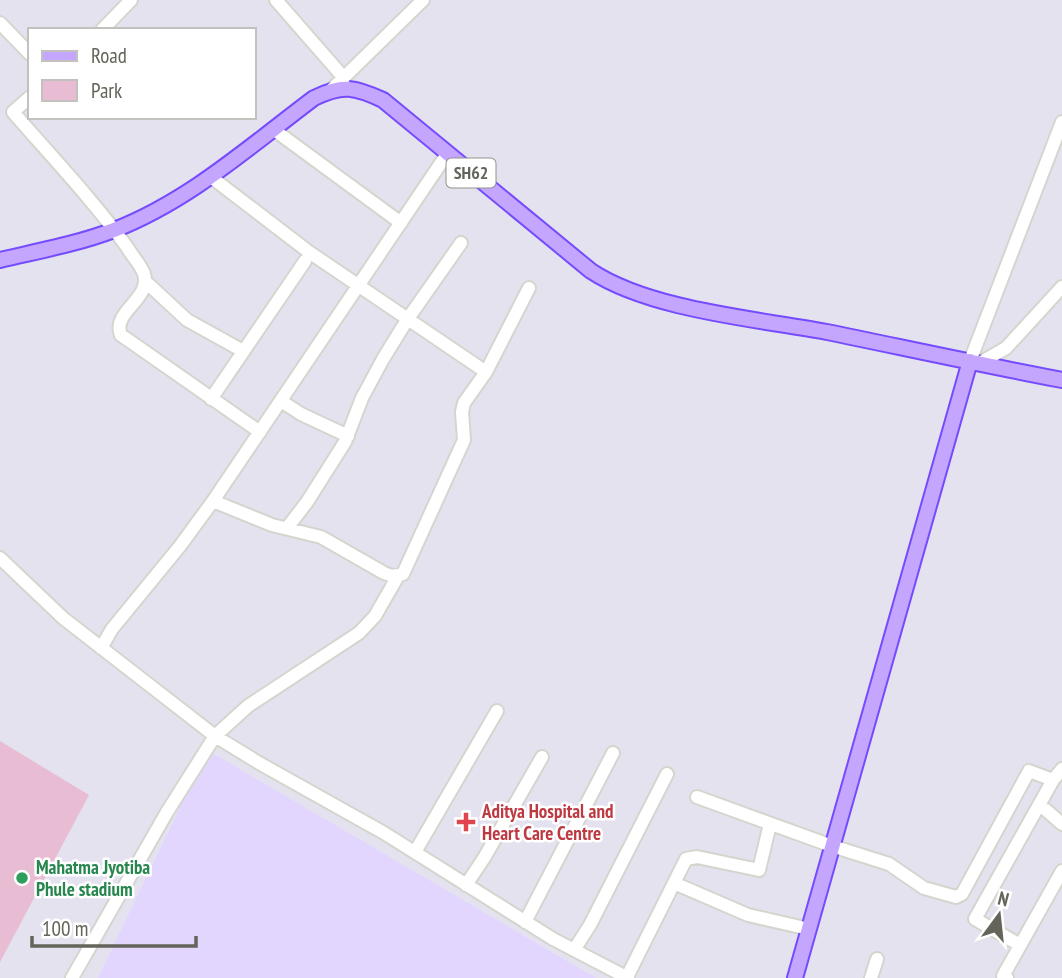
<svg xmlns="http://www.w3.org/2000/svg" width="1062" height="978" font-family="'PT Sans Narrow',sans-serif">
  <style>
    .commercial { fill: #e2d6ff }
    .green { fill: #e8bcd2 }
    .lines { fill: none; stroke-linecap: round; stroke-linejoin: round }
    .minor-casing { stroke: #d4d6ce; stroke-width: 16 }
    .major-casing { stroke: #744cfd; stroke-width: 18 }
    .minor { stroke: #fff; stroke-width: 12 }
    .major { stroke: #c5a6ff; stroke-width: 14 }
    .health-dot { fill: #e0444e; stroke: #fff; stroke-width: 2.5 }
    .leisure-dot { fill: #2e9e5b; stroke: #fff; stroke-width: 2.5 }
    .labels { text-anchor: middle; stroke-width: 5; stroke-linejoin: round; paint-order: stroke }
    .shield { fill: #fff; stroke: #92928c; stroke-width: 2 }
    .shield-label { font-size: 18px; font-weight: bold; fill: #64645a }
    .health-label { font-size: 19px; font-weight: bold; fill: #be3a42; stroke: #fff; text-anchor: start }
    .leisure-label { font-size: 19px; font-weight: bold; fill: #27864d; stroke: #fff; text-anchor: start }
  </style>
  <rect width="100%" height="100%" fill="#e5e2ef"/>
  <!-- commercial -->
  <path class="commercial" d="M209,747L214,754L596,978H98Z"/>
  <!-- green -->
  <path class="green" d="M0,741L89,795L0,962Z"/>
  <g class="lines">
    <!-- minor casing -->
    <g class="minor-casing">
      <path id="minor" d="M276,0L344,78
        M0,23L30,54
        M102,30L131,0
        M331,90L423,0
        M30,97L13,112C51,156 93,200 127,247C132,256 141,265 144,274C152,299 111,312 121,335L260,432
        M273,129L401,223
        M211,177L309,252L486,372
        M145,281L187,320L243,351
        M970,361L1062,122
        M980,363L1006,348L1062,287
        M211,399L305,261
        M281,401L301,414L348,436
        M213,501L272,525L321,537L384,573L392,576L403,574L464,440L462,412L464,403L486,372L529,288
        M287,528L307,502L345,442L362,398L383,359L407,320L461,243
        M0,558L63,618L215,736L259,763L384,833L553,939L628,978
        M101,648L112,629L180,546L213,501L447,154
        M697,797L832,846L889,864L924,888L956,897L962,894L1029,771L1053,780L1062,769
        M1046,810L1062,824
        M415,852L497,711
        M674,883L748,915L809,929
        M466,885L484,858L542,757
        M525,922L613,753
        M1020,945L975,919L1053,780
        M574,950L590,925L667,774
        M627,977L686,859L697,857L759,870L770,824
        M72,978L167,812L215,736L248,706L359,633L375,616L398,576
        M871,978L877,959
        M1007,978L1003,976L1062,871"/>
    </g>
    <!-- major casing -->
    <g class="major-casing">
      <path id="major" d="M0,260C38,251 77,244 114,230C189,201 250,146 314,98C343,84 355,87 383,100L591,271C650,310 757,319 827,332C905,348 983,365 1062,380
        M795,978L970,361"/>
    </g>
    <!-- minor -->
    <use href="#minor" class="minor"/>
    <!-- major -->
    <use href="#major" class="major"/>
  </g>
  <!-- markers -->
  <path class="health-dot" d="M462.5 811.5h7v7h7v7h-7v7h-7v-7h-7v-7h7z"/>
  <circle class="leisure-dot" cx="22" cy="878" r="7"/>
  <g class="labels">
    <!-- shield labels -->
    <rect class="shield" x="446.5" y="158.5" width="49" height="29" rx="5"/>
    <g class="shield-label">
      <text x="471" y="179">SH62</text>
    </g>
    <!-- health labels -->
    <g class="health-label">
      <text x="482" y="818">Aditya Hospital and<tspan x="482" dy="22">Heart Care Centre</tspan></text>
    </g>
    <!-- leisure labels -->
    <g class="leisure-label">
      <text x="36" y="874">Mahatma Jyotiba<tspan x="36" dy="22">Phule stadium</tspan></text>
    </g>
  </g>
  <!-- legend -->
  <rect x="28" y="28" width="228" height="91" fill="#ffffff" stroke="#c1c1bd" stroke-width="2"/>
  <rect x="42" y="51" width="35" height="10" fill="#c5a6ff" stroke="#c1c1bd" stroke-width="2"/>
  <text x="91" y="63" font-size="21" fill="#64645a">Road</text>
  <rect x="42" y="80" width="35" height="21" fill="#e8bcd2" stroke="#c1c1bd" stroke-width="2"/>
  <text x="91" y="98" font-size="21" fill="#64645a">Park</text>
  <!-- north arrow -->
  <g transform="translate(999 915) rotate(15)" stroke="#ffffff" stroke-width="5" paint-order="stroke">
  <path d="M0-5L12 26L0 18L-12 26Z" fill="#64645a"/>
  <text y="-10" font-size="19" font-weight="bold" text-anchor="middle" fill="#64645a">N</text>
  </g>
  <!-- scale -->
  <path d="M32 936v10h164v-10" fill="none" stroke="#64645a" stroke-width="3.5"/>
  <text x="42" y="936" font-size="21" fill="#64645a" stroke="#ffffff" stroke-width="5" paint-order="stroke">100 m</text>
</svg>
